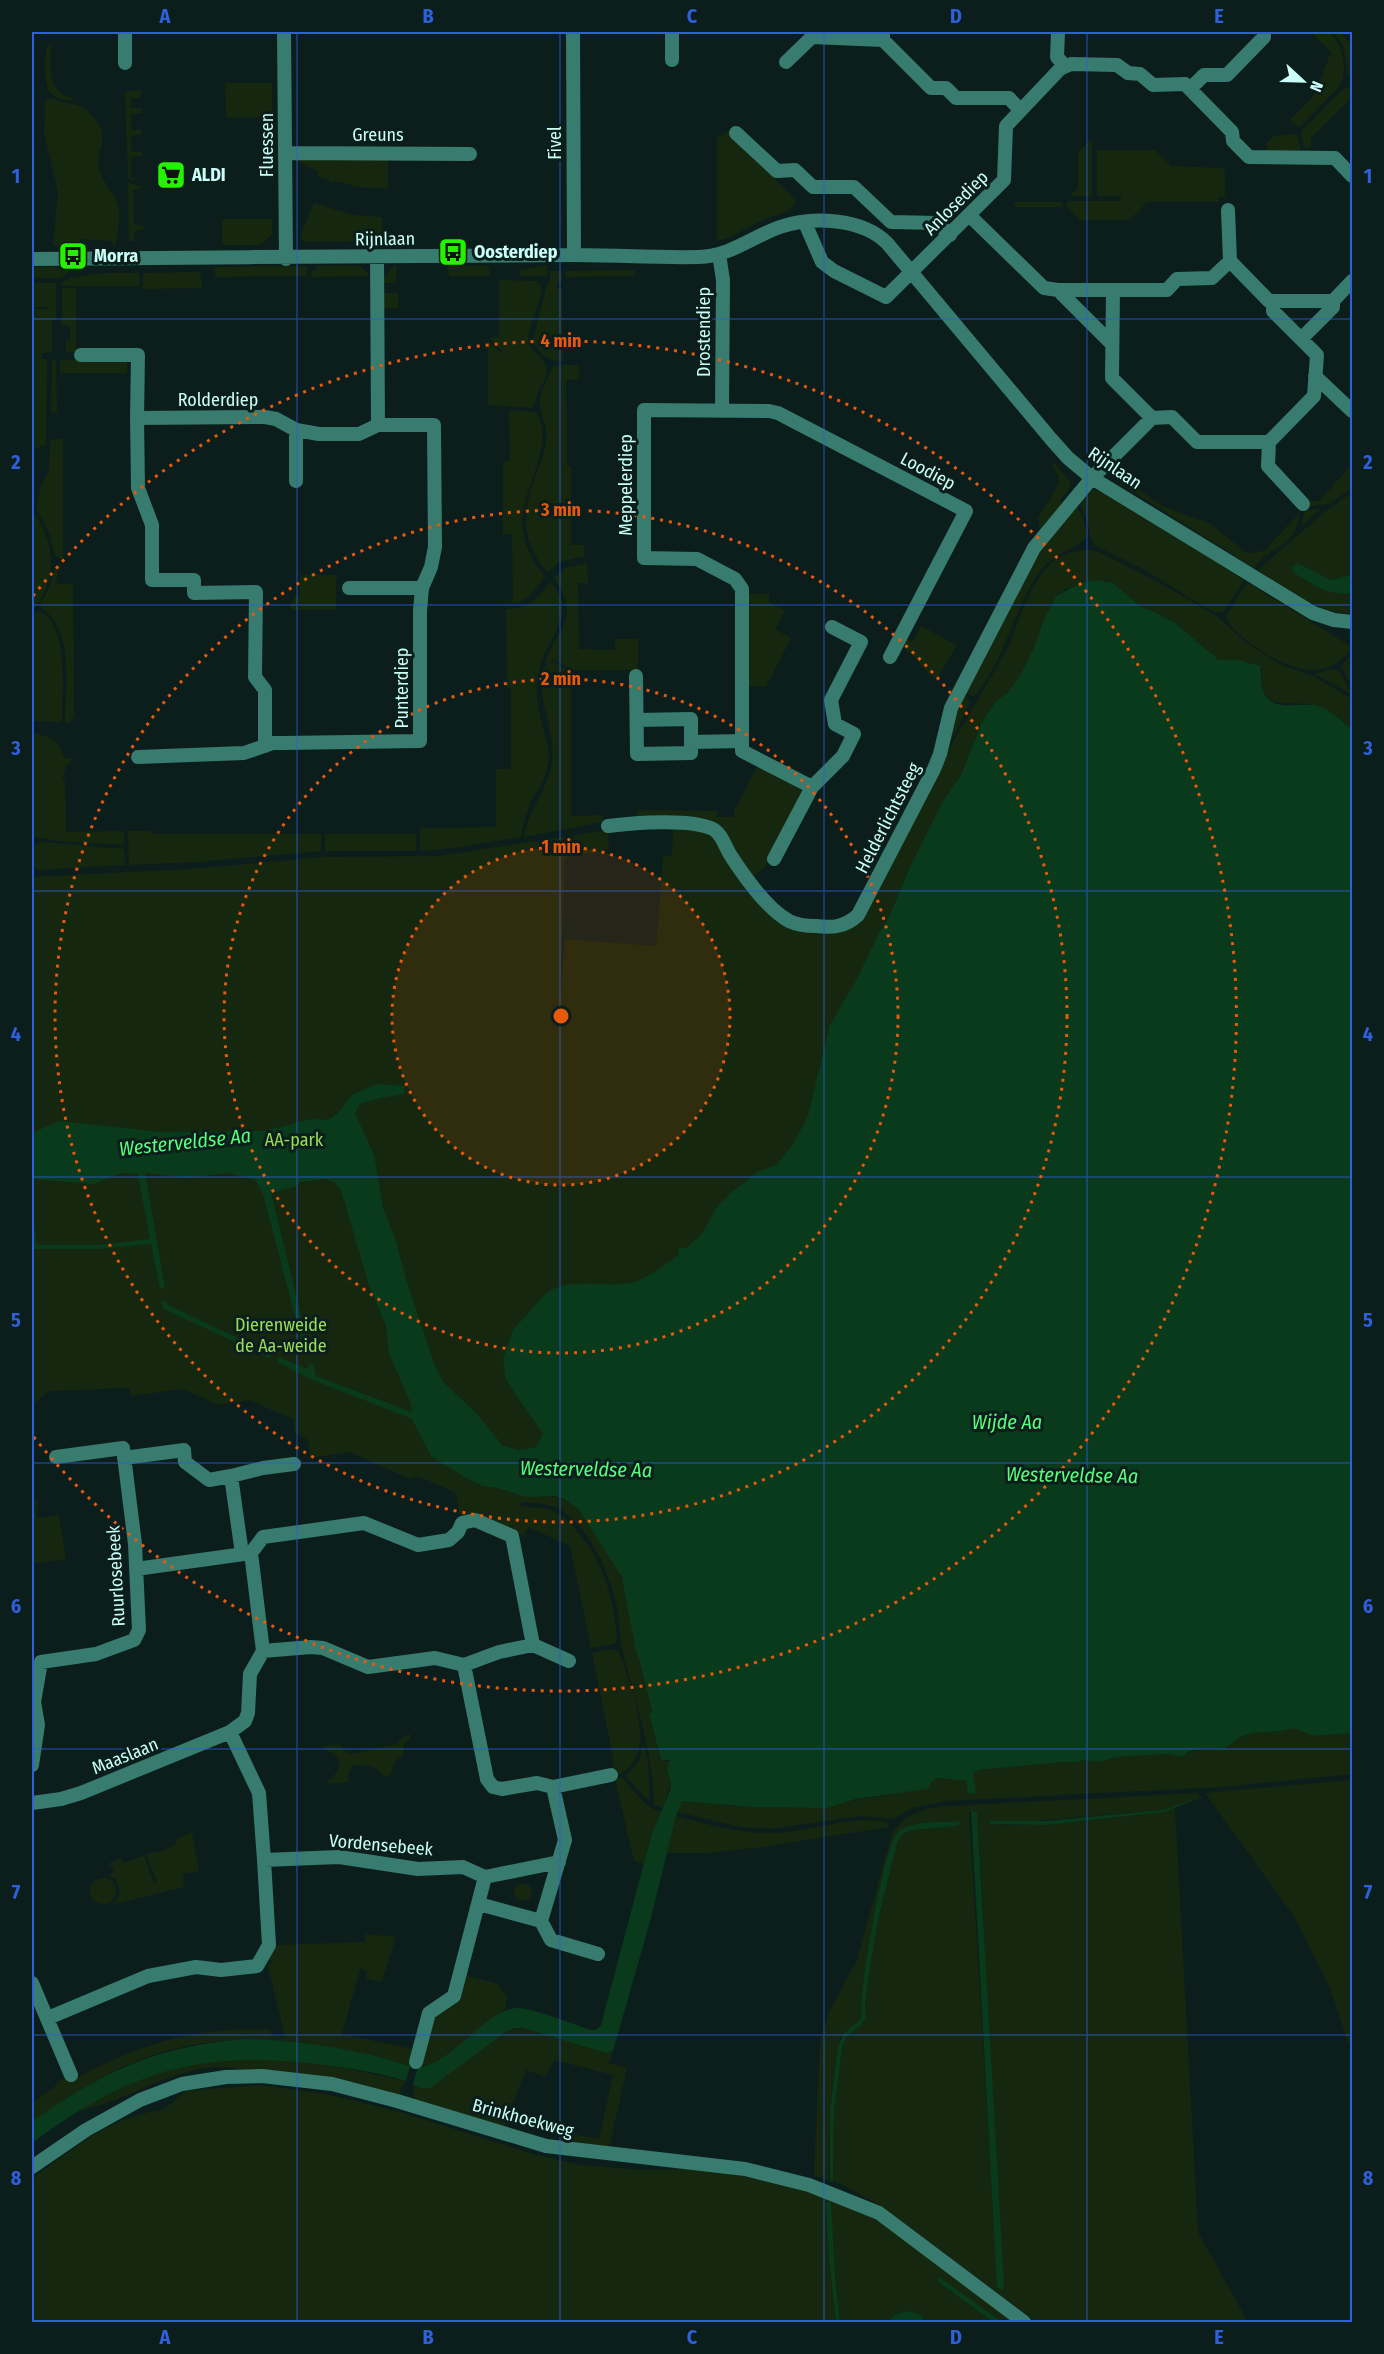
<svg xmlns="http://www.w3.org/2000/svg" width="1384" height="2354" font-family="'Fira Sans Condensed',sans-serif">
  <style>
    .green { fill: #16270f; fill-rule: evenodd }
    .water { fill: #093a1c }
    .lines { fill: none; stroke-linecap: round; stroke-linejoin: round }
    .minor { stroke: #377c6e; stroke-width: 14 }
    .grid { fill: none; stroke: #2e60db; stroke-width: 1.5; stroke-opacity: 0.55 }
    .ring { fill: none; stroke: #e8590c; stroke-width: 3; stroke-dasharray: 3 6 }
    .labels { text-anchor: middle; stroke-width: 6; stroke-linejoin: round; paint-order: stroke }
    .street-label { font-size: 18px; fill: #c9fff8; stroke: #0c1e1c }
    .poi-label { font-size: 18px; font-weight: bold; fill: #c9fff8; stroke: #0c1e1c; text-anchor: start }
    .park-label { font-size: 18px; fill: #99dd56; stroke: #0c1e1c }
    .water-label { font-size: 20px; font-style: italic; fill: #57fe7b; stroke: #0c1e1c }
    .centre { fill: #e8590c; stroke: #0c1e1c; stroke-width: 3 }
    .ring-label { font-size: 18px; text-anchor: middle; font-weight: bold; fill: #e8590c; stroke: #0c1e1c; stroke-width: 6; stroke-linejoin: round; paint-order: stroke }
    .neatline { fill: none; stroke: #2e60db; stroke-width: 2 }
    .grid-label { font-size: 20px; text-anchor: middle; font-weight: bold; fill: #2e60db }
  </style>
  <rect width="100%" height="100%" fill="#0c1e1c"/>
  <!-- green -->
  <path class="green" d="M1311,32H1329C1343,46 1348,66 1340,86L1299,128L1290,120L1314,96L1331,52Z
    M1333,32H1339L1352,45V80C1341,67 1352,51 1333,32Z
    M51,42C51,64 45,92 73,98L72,101C65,101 55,98 50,92C43,84 43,48 51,42Z
    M225,83H272V117L226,118Z
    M1352,85V101L1349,100L1311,138V148H1304L1301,134L1303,129L1342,90Z
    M141,90V98H131V108H141V113L131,114V130H141L142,134L131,136V151L142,152V156L131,157V178L142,180L132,181L128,178L125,92Z
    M51,98C62,104 75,103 82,107C85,108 93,116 95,119C112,139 95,148 99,168C101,179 109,187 114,196C124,213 118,229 115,246H113V241L80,239L79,243L53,246L58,192L44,133L45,101Z
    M729,130L775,176L774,178L797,202L787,212L767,218L730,237L717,241V138Z
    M1297,134L1301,150H1267L1266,144L1274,136Z
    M1089,141H1092V196H1070L1078,188V153Z
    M1097,150H1155L1171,166L1222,168L1225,171V197H1219V202H1147L1130,220H1080L1067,207V201H1121V196H1097Z
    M388,158V189L358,187L335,181L334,183L317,176L318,172L297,160Z
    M128,182L144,188L133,190L134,224L144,226L143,230L134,231V241H129Z
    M1015,202H1062V207H1013Z
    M314,203L353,215L382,217V241L305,242L300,237Z
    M222,219H272V234L261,245H222Z
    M547,265V276H520V270Z
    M308,266L307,276L215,277V267Z
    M316,266H360L370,276L312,277L311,271H316Z
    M394,266H397L395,283H384V277Z
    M448,266H488L491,276H449Z
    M32,267H54L70,271L61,278H32Z
    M635,270V276L565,277L566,271Z
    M550,271H562V282L557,283V288H562L563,361C549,362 539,354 533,341L547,285L550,280Z
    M200,272L202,288L143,289V273Z
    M105,273H139V286H62V283C73,275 91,275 105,273Z
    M499,280L537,281L542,288C541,304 526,328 529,343C532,354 546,357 547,370C548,381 536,389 535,404L532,408L488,405V341L501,353L503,352L490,338L499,337Z
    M32,283H56V320L52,321V349L50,352L41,354L42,359H47L46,446H40V448H32V309H49L48,307H32Z
    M62,288H76V352H66V341H70V326H62Z
    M384,293H398V308H384Z
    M127,359V373H60V360Z
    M52,360H56L57,412L51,413Z
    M579,365V379L566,380L567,466H571V545H584V556L559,562L548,573C521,542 522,515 535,477C539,466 545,454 546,442C548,428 542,418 540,405C538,397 549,375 553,367L557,365Z
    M517,410L537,413C556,445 520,491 522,526C524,547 533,561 545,577C535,589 525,607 507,602L513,601L512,535L503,534V462L510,461L509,411Z
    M53,439H63V561L55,555L49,533L36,508L41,486L49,471L50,442Z
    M1053,461L1071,483L1069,489L1060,501L1063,504L1040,532L1038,517C1043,510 1061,485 1059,476C1059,476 1053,469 1053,468Z
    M1352,464V488L1329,504L1308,506V501H1319Z
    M1121,475L1160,505L1211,524L1245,552L1252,553L1267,550L1269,545L1300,513C1293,552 1272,543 1254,568L1119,483Z
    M1092,490L1102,491L1244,580L1224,612L1216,613L1204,607L1147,571L1094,545L1090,536L1088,523L1079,501Z
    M1352,493V575L1331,580L1308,569L1335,593H1352V613C1316,614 1287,589 1258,570L1327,510Z
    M1075,505C1081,513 1089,528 1085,539C1084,543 1053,556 1044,566C1013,605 1007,659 974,696L964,694L1043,543Z
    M1321,509L1302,526L1301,525L1305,510Z
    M33,512C57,545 57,580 32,612Z
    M1084,550L1097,551L1160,583L1218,617L1244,641L1279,664L1315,677L1352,699V730C1342,721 1331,710 1317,706C1290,698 1256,716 1262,669L1251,662L1219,660L1175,623L1155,612L1141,607L1107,580L1066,589L1056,596L1050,606L1035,645L1023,670L1010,690L995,702L981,724L961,775L943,801L911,865L887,921L880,931L813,1142L544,1431L543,1496L563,1498L579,1510L619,1570L625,1589L636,1652L639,1658L652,1712L649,1716L660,1758L662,1761H670L671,1782L663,1808L654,1805C653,1750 636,1704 623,1653C619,1638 620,1622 617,1607C611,1575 588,1523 557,1508C546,1503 533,1503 521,1502L519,1506C531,1508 544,1506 555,1512C566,1517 574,1528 582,1537C606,1569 614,1601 617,1640L614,1644L591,1648L570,1546L528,1527L524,1536L475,1514L459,1519L460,1516L456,1493L418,1476L410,1479L350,1452L315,1457L310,1455L308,1440L295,1433L293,1419L249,1400L219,1405L182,1389L131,1396L130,1388L49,1391L32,1405V877L190,869L326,857L438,856L608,830L609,849L565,858L560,1000L565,939L656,946L663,856H672L673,827L709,832L777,918L843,929L1007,650C1023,613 1035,553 1084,550Z
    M587,563L588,583H578L579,649L615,650V639H638V670H571L553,659L548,664L545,663C556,628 584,618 553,578L566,568Z
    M60,565L56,584H73L74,718H71V722H65C65,685 76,629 39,606L49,588L55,568Z
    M300,575H336V610H291L290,606L296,595H300Z
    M550,582C581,614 545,639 539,670C535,688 537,707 542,725C546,738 551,750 548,765C546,780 536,792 529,806C525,816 523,827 521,837L455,848L420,851V828L496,827V769H511V689L507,688L506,609C529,609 537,599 550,582Z
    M1247,582L1350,646V651C1340,661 1328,670 1313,670C1288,671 1236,640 1226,617Z
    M748,594H769V602L785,611L775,629L791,638L766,687L748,686Z
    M37,611C70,620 62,695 62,722L32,721V616Z
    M921,626L957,645L937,679C922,671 916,654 900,645L904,638L912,642Z
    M1352,655V660L1349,663L1352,669V687L1342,667L1345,661Z
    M553,661L571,672V816L603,815V822L524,837C529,808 550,787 552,759C555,727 536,701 543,668Z
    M1331,669L1339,671L1352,695L1315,674Z
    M963,696L970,699V703L954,736L948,743V730Z
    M32,725L33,733C50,736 60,741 64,758H71V764H67L62,779L65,778L66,832L124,831V845L58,841L32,836Z
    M758,765L800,788L802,793L765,867L754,876H751L722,830L637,817L639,805V810L718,811L717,817H734V811Z
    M128,831H151L152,834H321V851L197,862L129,865Z
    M325,834H416V851H325Z
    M41,842L124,849L125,865L38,870L32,864V847Z
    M32,1468L34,1498H36L38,1510L36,1511L37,1518L59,1515L66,1559L32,1564Z
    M612,1649L618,1651C631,1683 662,1760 615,1776L612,1763L614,1762L592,1653Z
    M1294,1727L1313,1736L1352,1733V1774L1221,1787L947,1801L912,1808L893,1819L860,1816L771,1829L740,1827L677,1812L681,1802L684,1801L733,1806L807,1808L925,1789L934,1779L938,1778L967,1781L975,1793L973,1774L979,1770L1065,1762H1077L1085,1760L1100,1762L1116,1757L1169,1754L1176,1755L1204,1749L1221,1750L1240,1737L1254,1733L1281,1731Z
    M410,1734V1739L404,1744L403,1755L396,1760L390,1776L385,1777L372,1766L353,1765L348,1774L349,1782L325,1784C332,1778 346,1767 335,1755C331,1751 326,1750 322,1746L340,1745L346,1752L353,1754L397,1744L404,1736Z
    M644,1744L648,1763L650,1802L625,1776L638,1763Z
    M622,1777C633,1790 644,1807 661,1812L652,1833L644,1864L634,1861L615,1779Z
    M1352,1780V2054L1331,1991L1295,1918L1205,1793Z
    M1198,1793L1202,1798L1162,1810L991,1825H1048L1164,1812L1175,1808L1198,2232L1248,2322H1037L881,2206L841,2184L833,2182L834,2111L842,2048L846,2037L862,2024L866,2017L865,2003L871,1961L879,1916L898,1840L901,1835L913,1830L958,1826V1821L912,1826L896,1834L875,1916L864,1981L861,2019L841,2036L838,2047L830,2111L829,2181L815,2176L814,2173L820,2041L828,2014L857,1960L892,1834C905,1813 923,1809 946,1806ZM975,1810L977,1812L982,1887L998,2289L969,1812Z
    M676,1816C713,1826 752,1837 790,1832C823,1827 853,1816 886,1822L889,1827L762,1847L708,1853H666Z
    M192,1832L199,1871L183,1874L184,1887L114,1904L120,1892L116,1879L108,1876L113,1873L114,1868L108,1864L121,1858L123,1863L144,1856L154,1883L157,1882L146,1854L159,1852L175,1845L176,1839Z
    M90 1891a13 13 0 1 1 26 0a13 13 0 1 1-26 0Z
    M514 1892a9 9 0 1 1 18 0a9 9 0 1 1-18 0Z
    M366,1934L396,1937L382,1982L366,1978L367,1971L360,1969L342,2034L412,2049L410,2066C317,2039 217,2024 125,2066C92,2081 62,2101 32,2121V2103L57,2085L56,2083L65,2078L66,2081L75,2076L77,2078C137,2045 200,2025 270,2030L272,2036L285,2037L268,1966L272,1961L268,1958L277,1945L364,1942Z
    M465,1975L498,1984L507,1998L504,2012L435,2064L418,2067L431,2016Z
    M519,2028L539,2031L606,2053L613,2051L608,2063L627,2068L608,2152L560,2145V2140L568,2133L599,2139L613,2075L554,2060L545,2077L526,2070L503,2129L414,2101L413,2084L419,2088L504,2033Z
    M269,2059L334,2066L406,2081L400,2089L402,2098C355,2089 309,2078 262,2072C242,2069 219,2065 198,2069C156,2078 120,2103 78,2111C139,2073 197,2058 269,2059Z
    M262,2085L330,2095L400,2112L537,2155L580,2165L640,2170L704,2169L796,2186L878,2218L1017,2322H1002L939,2277L938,2282L993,2322H926L924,2318L914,2311L896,2314L887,2322H840L836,2288L833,2233L829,2259L836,2322H32V2178L91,2136L120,2121L149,2112L163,2110L186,2091Z"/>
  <!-- water -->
  <path class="water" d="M1297,563L1331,580L1352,575V593C1330,597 1312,584 1294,573L1292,568Z
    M1098,580L1113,583L1141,607L1155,612L1175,623L1219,660H1239L1260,666C1262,676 1259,689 1267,698C1279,711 1303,702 1318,706C1331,710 1342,721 1352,730V1733L1313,1736L1294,1728L1281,1731L1254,1733L1240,1737L1223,1750C1210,1748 1191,1746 1182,1757L1169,1754L1116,1757L1100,1762L1085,1760L1077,1762H1065L979,1770L973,1774L976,1793L968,1794L966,1781L938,1778L931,1782L928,1789L856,1799L827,1808L750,1807L682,1801L676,1816L651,1918L613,2051L606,2053L523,2028H515L504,2033L430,2088H419L413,2084L418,2067C449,2067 487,2009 516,2008C534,2008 572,2024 591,2030H596L601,2025L652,1833L670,1791L671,1783L667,1770L670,1760H661L649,1715L652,1712L639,1658L636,1652L622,1577L579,1510L563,1498L553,1496L526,1497L498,1488L483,1486L466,1478L431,1456L412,1419L313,1380L277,1362L279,1357L307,1369L309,1368L308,1363L313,1364L316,1376L412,1412L411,1404L389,1353L386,1326L368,1282L341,1190L335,1183L326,1179L301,1182L297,1186L271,1193L310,1353L305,1354L263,1194L255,1180L228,1173L186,1178L145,1173L165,1288L160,1289L151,1244L99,1249H32V1210L37,1245H100L150,1239L138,1174L122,1173L93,1184L32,1179V1133L59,1121L160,1132L264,1131L311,1119L328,1120L337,1114L352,1095L376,1084L405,1086L404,1094L380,1098L360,1104L355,1113L374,1155L383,1208L396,1241L406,1279L434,1364L443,1382L476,1413L503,1446L519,1450L536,1447L543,1434L506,1380L503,1359L513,1330L547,1292C573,1277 603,1288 631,1283C642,1281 671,1262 679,1254L678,1249L686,1248L701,1235L717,1207L732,1192L757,1172L776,1165L793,1144L808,1116L830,1025L857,979L880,931L887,921L911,865L943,801L961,775L981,724L995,702L1010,690L1023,670L1035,645L1044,619L1056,596L1081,583Z
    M166,1301L168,1305L271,1354L269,1358L164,1309L161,1302Z
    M1197,1799L1164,1812L1048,1825L989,1824L990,1821H1047L1162,1810Z
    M971,1810L977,1812L1004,2286L1003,2290L997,2287Z
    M958,1821L960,1823L958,1826L913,1830L904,1833L898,1840L879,1916L871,1961L865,2003L866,2017L862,2024L846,2037L842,2048L834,2111L833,2181L830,2182V2111L838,2047L843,2034L861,2019C862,2011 861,2004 862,1996C864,1971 884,1842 899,1831C913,1820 941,1823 958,1821Z
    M244,2039C301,2040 356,2049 410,2066L406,2081C375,2071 340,2067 307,2063C192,2051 124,2075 32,2143V2121C106,2071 153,2047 244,2039Z
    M829,2201L831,2204L836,2288L840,2322H836L829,2259L826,2203Z
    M939,2277L941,2278L1002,2322H993L938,2282Z
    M908,2311L920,2314L926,2322H887L896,2314Z"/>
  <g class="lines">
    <!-- minor -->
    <path class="minor" d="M125,32V63
      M284,32L286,259
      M573,32L574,255
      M672,32V60
      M883,32V40L931,88H946L956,98H1009L1020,110
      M1058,32L1057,57L1065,66
      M786,62L812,37L883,40
      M1190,89L1204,75H1227L1264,37V32
      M736,133L777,171L795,170L813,187H854L891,222L937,223L950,235
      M285,153L470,154
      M969,215L1044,288L1058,290H1167L1177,279L1212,278L1230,261L1228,210
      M805,223L822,262L834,271L886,297L1004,180L1006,126L1060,69L1071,64L1117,65L1128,73L1140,74L1153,85L1185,84L1232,132L1233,141L1249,157L1335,158L1352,176
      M719,254L723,280L722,411
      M377,257L378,425
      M32,259C212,258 392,255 572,255C614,255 657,258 699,257C730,256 752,237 780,227C812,216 862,218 887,243L1051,439L1068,458L1092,478L1313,613L1334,620L1352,622
      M1058,290L1112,344
      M1113,290L1112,378L1152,418
      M1273,301H1333
      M1301,339L1333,307V301L1352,281
      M81,355H138L137,418
      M1315,376L1352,411
      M1269,442L1268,466L1303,504
      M296,481V430
      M349,588H422
      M832,627L861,642L831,700L835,724L854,734L843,756L812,787L742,751V589L735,579L697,559L644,558V410L769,411L778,413L966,511L890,657
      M636,676L637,754L691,753V742L742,741
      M637,720L691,719V742
      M138,757L244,753L273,743H282L420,741V611L422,588L431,567L435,547L434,425H378L359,434H319L296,430L276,419L265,417L137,418L138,488L152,525V580H194V593L256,592L255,677L265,690V746
      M608,826C633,823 690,818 713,829C722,834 725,847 731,856C744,876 767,909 789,921C797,925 806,926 816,926C833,928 845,927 858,915L934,769L940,754L951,708L1034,548L1092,478L1152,418L1172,417L1197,442H1269L1314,396L1317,355L1273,311V301H1269L1230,261
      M774,859L812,787
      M124,1458L184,1450L185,1462L209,1480L231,1476
      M242,1554L231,1476L263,1468L294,1464
      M136,1569L251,1553L263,1537L364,1523L418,1545L449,1540L458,1532L462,1523L475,1520L512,1536L533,1645
      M263,1651L311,1647L323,1648L368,1667L435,1658L464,1665L499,1652L533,1645L569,1661
      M464,1665L487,1779L493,1787L502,1789L537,1783L553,1787L611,1775
      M230,1732L259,1793L264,1860L339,1857L418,1869L463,1867L485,1877
      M32,1765L38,1725L34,1702L41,1662L96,1654L134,1640L139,1630L135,1544L123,1448L56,1457
      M553,1787L565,1840L541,1921L551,1940L598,1954
      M32,1803L61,1799L81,1793L230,1732L245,1721L248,1713L250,1674L263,1651L251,1553
      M479,1904L541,1921
      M32,1983L71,2075
      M48,2018L148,1976L196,1967L221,1970L257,1966L269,1945L264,1860
      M416,2062L429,2013L454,1996L485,1877L559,1862
      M32,2167L86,2130L140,2100L182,2084L226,2077L262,2076L332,2084L397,2101L546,2146L745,2169L809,2185L879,2213L1024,2322"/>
  </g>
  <!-- grid -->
  <path class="grid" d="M297,32V2322M560,32V2322M824,32V2322M1087,32V2322M32,319H1352M32,605H1352M32,891H1352M32,1177H1352M32,1463H1352M32,1749H1352M32,2035H1352"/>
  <!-- distance rings -->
  <circle cx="561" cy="1016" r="169" fill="#e8590c" fill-opacity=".12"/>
  <g class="ring">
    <circle cx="561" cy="1016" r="169"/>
    <circle cx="561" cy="1016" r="337"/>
    <circle cx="561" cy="1016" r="506"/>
    <path d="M33 596A675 675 0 1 1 33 1436"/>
  </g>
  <!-- icons -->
  <defs>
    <g id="supermarket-square" transform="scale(1.5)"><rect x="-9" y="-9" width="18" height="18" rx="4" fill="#25f201" stroke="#0c1e1c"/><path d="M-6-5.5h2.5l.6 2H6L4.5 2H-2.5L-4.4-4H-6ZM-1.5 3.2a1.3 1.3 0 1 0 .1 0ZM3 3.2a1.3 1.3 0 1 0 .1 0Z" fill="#111"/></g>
    <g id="bus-square" transform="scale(1.5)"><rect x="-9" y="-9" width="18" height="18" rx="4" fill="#25f201" stroke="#0c1e1c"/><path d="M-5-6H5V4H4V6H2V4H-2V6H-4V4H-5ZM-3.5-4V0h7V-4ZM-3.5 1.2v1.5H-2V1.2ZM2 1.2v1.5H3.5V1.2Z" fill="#111"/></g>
  </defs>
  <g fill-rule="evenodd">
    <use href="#supermarket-square" x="171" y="175"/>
    <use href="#bus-square" x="453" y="252"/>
    <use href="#bus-square" x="73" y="256"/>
  </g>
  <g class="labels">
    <!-- street labels -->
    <g class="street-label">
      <text x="378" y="141">Greuns</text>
      <text transform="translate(555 143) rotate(-90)" y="6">Fivel</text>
      <text transform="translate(267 145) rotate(-90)" y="6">Fluessen</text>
      <text transform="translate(956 203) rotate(-45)" y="6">Anlosediep</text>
      <text transform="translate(385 239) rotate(-1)" y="6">Rijnlaan</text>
      <text transform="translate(704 332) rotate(-90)" y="6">Drostendiep</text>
      <text x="218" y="406">Rolderdiep</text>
      <text transform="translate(1115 468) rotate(34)" y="6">Rijnlaan</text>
      <text transform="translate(928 471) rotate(28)" y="6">Loodiep</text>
      <text transform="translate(626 485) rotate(-90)" y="6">Meppelerdiep</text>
      <text transform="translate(402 688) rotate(-90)" y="6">Punterdiep</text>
      <text transform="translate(888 818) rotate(-63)" y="6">Helderlichtsteeg</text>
      <text transform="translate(116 1576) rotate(-93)" y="6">Ruurlosebeek</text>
      <text transform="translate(125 1756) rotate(-22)" y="6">Maaslaan</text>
      <text transform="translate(381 1845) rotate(5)" y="6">Vordensebeek</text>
      <text transform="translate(523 2118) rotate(15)" y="6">Brinkhoekweg</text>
    </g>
    <!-- poi labels -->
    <g class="poi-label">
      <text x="192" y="181">ALDI</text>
      <text x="474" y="258">Oosterdiep</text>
      <text x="94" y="262">Morra</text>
    </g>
    <!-- park labels -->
    <g class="park-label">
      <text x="294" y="1146">AA-park</text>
      <text x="281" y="1331">Dierenweide<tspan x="281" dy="21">de Aa-weide</tspan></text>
    </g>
    <!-- water labels -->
    <g class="water-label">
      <text transform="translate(185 1142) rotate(-6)" y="7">Westerveldse Aa</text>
      <text x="1007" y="1429">Wijde Aa</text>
      <text transform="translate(586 1469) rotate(1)" y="7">Westerveldse Aa</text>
      <text transform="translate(1072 1475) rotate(1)" y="7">Westerveldse Aa</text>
    </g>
  </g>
  <circle cx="561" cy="1016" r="9" class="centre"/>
  <g class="ring-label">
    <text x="561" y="347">4 min</text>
    <text x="561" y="516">3 min</text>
    <text x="561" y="685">2 min</text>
    <text x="561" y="853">1 min</text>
  </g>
  <!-- border -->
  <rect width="1384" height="2354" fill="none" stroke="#0c1e1c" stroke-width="66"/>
  <!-- north arrow -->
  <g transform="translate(1303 81) rotate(112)" stroke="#0c1e1c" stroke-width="4.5" paint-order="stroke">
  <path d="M0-4.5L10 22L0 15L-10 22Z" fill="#c9fff8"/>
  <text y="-9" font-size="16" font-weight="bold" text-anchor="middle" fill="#c9fff8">N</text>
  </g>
  <rect x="33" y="33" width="1318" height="2288" class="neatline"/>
  <g class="grid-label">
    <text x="165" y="23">A</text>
    <text x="428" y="23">B</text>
    <text x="692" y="23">C</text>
    <text x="956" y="23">D</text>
    <text x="1219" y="23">E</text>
    <text x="16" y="183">1</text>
    <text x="1368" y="183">1</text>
    <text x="16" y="469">2</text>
    <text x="1368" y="469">2</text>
    <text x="16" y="755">3</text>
    <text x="1368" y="755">3</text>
    <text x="16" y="1041">4</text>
    <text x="1368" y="1041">4</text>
    <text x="16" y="1327">5</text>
    <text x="1368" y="1327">5</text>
    <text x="16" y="1613">6</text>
    <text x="1368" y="1613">6</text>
    <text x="16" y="1899">7</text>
    <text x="1368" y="1899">7</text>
    <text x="16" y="2185">8</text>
    <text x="1368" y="2185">8</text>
    <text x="165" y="2344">A</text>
    <text x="428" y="2344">B</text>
    <text x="692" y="2344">C</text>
    <text x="956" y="2344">D</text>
    <text x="1219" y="2344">E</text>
  </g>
</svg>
